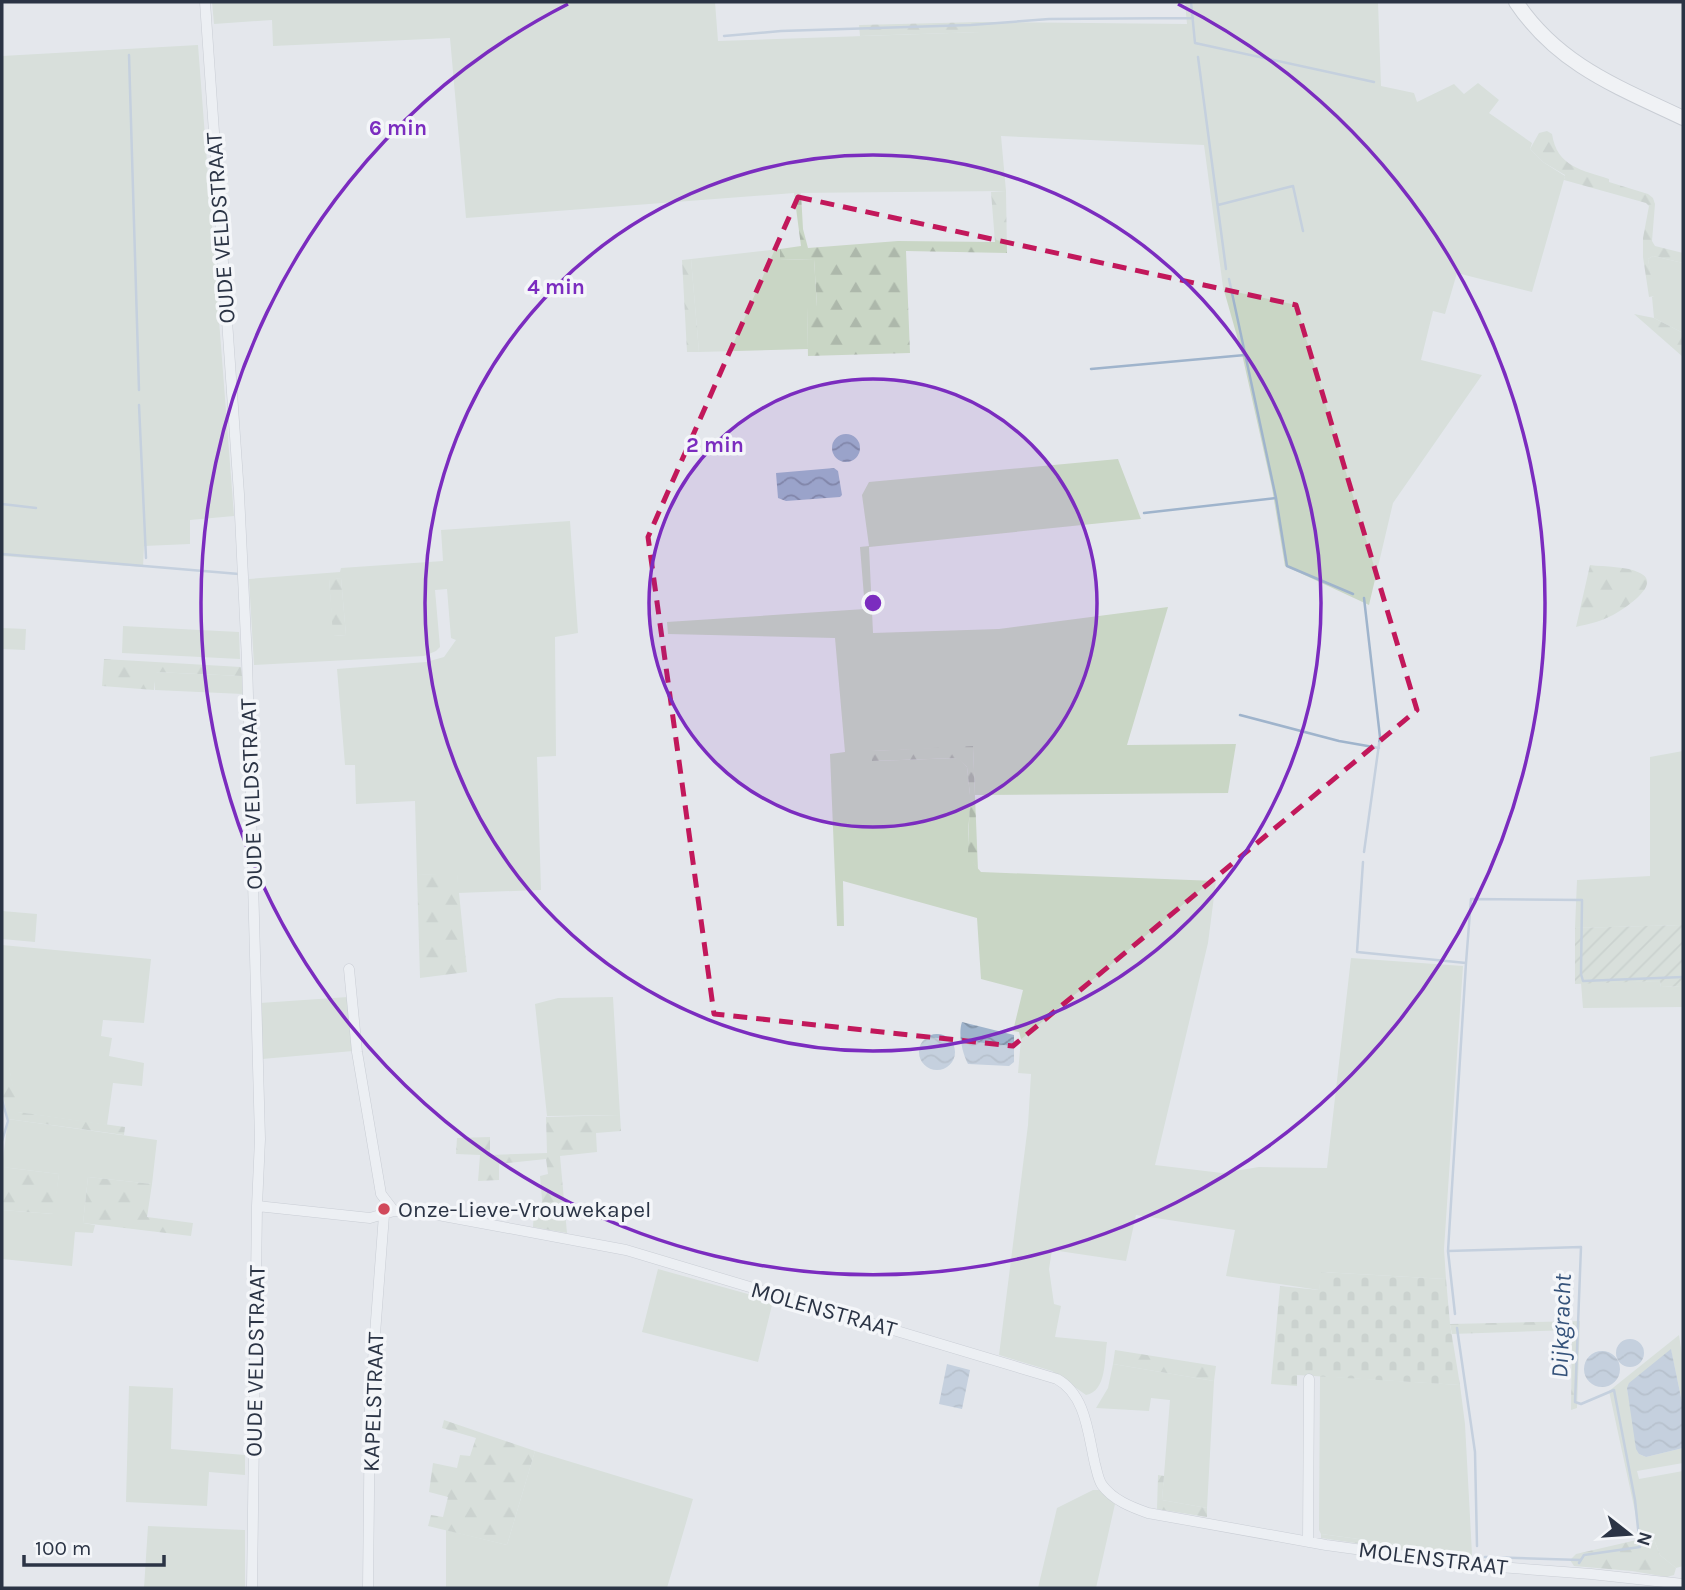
<svg xmlns="http://www.w3.org/2000/svg" width="1685" height="1590" font-family="Karla,sans-serif">
  <style>
    .green { fill: #c9d6c5; fill-rule: evenodd }
    .forest { fill: url(#forest-firs) }
    .cemetery { fill: url(#cemetery-stones) }
    .garden { fill: url(#garden-furrows) }
    .water { fill: url(#water-waves) }
    .lines { fill: none; stroke-linecap: round; stroke-linejoin: round }
    .stream { stroke: #9fb4cc; stroke-width: 2.5 }
    .street-casing { stroke: #a9aeb7; stroke-width: 11 }
    .secondary-casing { stroke: #a9aeb7; stroke-width: 16 }
    .street { stroke: #f7f8fa; stroke-width: 10 }
    .secondary { stroke: #fff; stroke-width: 14 }
    .marked { fill: none; stroke: #c2185b; stroke-width: 5; stroke-dasharray: 14 9; stroke-linejoin: round }
    .ring { fill: none; stroke: #7b2cbf; stroke-width: 3.5 }
    .poi-dot { fill: #d1495b; stroke: #f4f6f9; stroke-width: 2.5 }
    .labels { text-anchor: middle; stroke-width: 7; stroke-linejoin: round; paint-order: stroke }
    .street-label { font-size: 23px; fill: #2b3445; stroke: #f4f6f9 }
    .poi-label { font-size: 23px; fill: #2b3445; stroke: #f4f6f9; text-anchor: start }
    .water-label { font-size: 24px; font-style: italic; fill: #34527a; stroke: #f4f6f9 }
    .centre { fill: #7b2cbf; stroke: #f4f6f9; stroke-width: 3.5 }
    .ring-label { font-size: 21px; text-anchor: middle; font-weight: bold; fill: #7b2cbf; stroke: #f4f6f9; stroke-width: 7; stroke-linejoin: round; paint-order: stroke }
  </style>
  <defs>
    <pattern id="forest-firs" width="22" height="20" patternUnits="userSpaceOnUse" patternTransform="scale(1.75)"><rect width="22" height="20" fill="#c9d6c5"/><path d="M5 1l3.5 6h-7zM16 11l3.5 6h-7z" fill="#adb8ab"/></pattern>
    <pattern id="cemetery-stones" width="16" height="16" patternUnits="userSpaceOnUse" patternTransform="scale(1.75)"><rect width="16" height="16" fill="#c9d6c5"/><path d="M2 7V4a2 2 0 0 1 4 0v3zM10 15v-3a2 2 0 0 1 4 0v3z" fill="#adb8ab"/></pattern>
    <pattern id="garden-furrows" width="10" height="10" patternUnits="userSpaceOnUse" patternTransform="scale(1.75)"><rect width="10" height="10" fill="#c9d6c5"/><path d="M-1 1l2-2M0 10L10 0M9 11l2-2" fill="none" stroke="#adb8ab"/></pattern>
    <pattern id="water-waves" width="16" height="10" patternUnits="userSpaceOnUse" patternTransform="scale(1.75)"><rect width="16" height="10" fill="#9fb4cc"/><path d="M0 5q4-4 8 0t8 0" fill="none" stroke="#8293a7"/></pattern>
  </defs>
  <rect width="100%" height="100%" fill="#e4e7ec"/>
  <!-- green -->
  <path class="green" d="M212,2H715L718,41L980,32L979,22L1187,24L1185,2H1378L1381,86L1414,93L1417,102L1454,84L1464,94L1478,83L1499,100L1489,113L1532,143L1530,149L1543,162L1565,176L1532,292L1457,273L1445,314L1433,311L1421,360L1482,375L1393,503L1369,605L1285,566L1272,488L1242,354L1223,287L1204,145L1001,136L1006,191L794,193L466,218L450,38L273,46L272,20L214,24Z
    M198,45L234,516L190,520V544L144,546L143,567L2,556V56Z
    M780,249L781,260L814,259L817,307H807L808,349L699,352L691,259Z
    M1653,256L1683,263V333L1654,318L1652,297L1654,296L1648,259Z
    M1118,459L1141,519L869,547L873,633L999,629L1168,607L1127,745L1236,744L1228,793L975,795L973,747L872,751V761L958,758L967,767C968,776 969,786 970,795C971,821 961,852 981,872L1216,881L1208,943L1155,1165L1222,1173L1259,1167L1327,1168L1351,958L1463,966L1444,1249L1446,1279L1322,1272L1319,1290L1226,1276L1235,1230L1136,1215L1126,1261L1052,1250L1049,1269L1054,1304L1061,1306L1055,1337L1107,1342C1104,1360 1107,1391 1086,1395L1052,1371L999,1355L1028,1125L1031,1074L1018,1073L1021,1039L1019,1032L1013,1031L1023,990L981,979L977,918L843,881L844,926H837L830,754L845,752L835,638L668,634L667,622L865,609L860,547L869,546L862,495L869,482Z
    M570,521L578,633L555,637L556,756L537,757L541,890L458,893L457,874L417,875L415,801L356,804L355,765H345L337,669L426,662L444,657L456,640L451,638L447,589L435,590L440,647L436,651L424,656L254,665L249,579L340,572L341,568L443,561L441,530ZM341,578L346,635L334,636L329,580Z
    M123,626L239,632L240,659L122,653Z
    M2,628L26,629L25,650L2,649Z
    M155,672L242,676L243,694L155,690Z
    M1683,751V925L1575,928L1577,880L1650,876V757Z
    M2,911L37,914L35,942L2,939Z
    M2,945L151,959L144,1023L103,1020L101,1036L112,1038L109,1056L144,1063L142,1086L113,1083L107,1125L17,1112L9,1067L2,1066Z
    M1660,981L1661,987L1683,986V1007L1583,1008L1581,983Z
    M348,997L353,1051L262,1059L260,1003Z
    M613,997L620,1115L547,1116L535,1004L558,998Z
    M8,1119L157,1140L152,1184L88,1177L83,1223L95,1225L93,1233L75,1232L72,1266L2,1259V1210L53,1214L59,1174L2,1167Z
    M658,1269L773,1301L758,1362L642,1332Z
    M1679,1335L1683,1361V1407L1671,1350L1627,1388L1639,1454L1646,1457L1683,1448V1463L1637,1471L1639,1479L1683,1471V1566L1676,1568L1660,1555L1655,1542L1641,1539L1609,1391Z
    M1113,1364L1214,1381L1207,1508L1162,1500L1170,1400L1151,1398L1149,1411L1096,1408L1108,1388Z
    M1320,1376L1460,1385L1465,1424L1472,1554L1321,1534L1319,1530Z
    M129,1386L173,1388L171,1449L245,1455V1475L209,1472L207,1506L126,1502Z
    M535,1451L693,1499L667,1588H446V1530L507,1545Z
    M1093,1490H1099L1115,1504L1096,1588H1038L1057,1508Z
    M148,1526L245,1530V1588H144Z"/>
  <!-- forest -->
  <path class="forest" d="M979,22L981,32L860,36L859,25Z
    M1547,131L1552,134C1557,167 1582,170 1609,179V182L1648,194L1653,198L1655,204L1652,241L1655,246L1683,253V263L1653,256L1648,259L1655,296L1649,297L1643,257V238L1649,206L1646,203L1564,180L1565,175L1543,162L1530,149L1539,133Z
    M1006,191L1007,253L906,251L910,353L808,356L807,307L817,306L814,259L780,260V249L801,246L794,193H801L803,229L808,248L898,241L995,242L991,192Z
    M691,259L699,352H687L682,260Z
    M1634,314L1654,318L1683,333V357Z
    M1590,565C1605,567 1627,566 1640,573C1663,584 1624,609 1613,615C1602,621 1589,624 1576,627Z
    M341,578L346,635L333,636L329,579Z
    M104,659L241,667L242,676L156,672L154,690L102,686Z
    M973,746L978,870L968,854L970,795L967,767L957,758L872,761L871,751Z
    M457,873L467,972L420,978L417,875Z
    M2,1066H9L18,1112L125,1127L124,1135L8,1119L2,1091Z
    M620,1115L621,1131L596,1133L597,1152L560,1156L567,1233L533,1227L534,1211H543L540,1176L548,1174L546,1159L499,1164V1180L478,1181L480,1155L456,1154L457,1138L490,1137V1155L547,1153L546,1117Z
    M2,1167L59,1174L54,1214L2,1210Z
    M88,1177L152,1184L147,1217L193,1223L191,1236L83,1223Z
    M1580,1321L1577,1408L1571,1410L1572,1330L1452,1334L1450,1324Z
    M1115,1350L1216,1366L1214,1381L1113,1364Z
    M444,1420L535,1451L507,1545L428,1526L431,1515L443,1517L448,1497L429,1492L433,1463L457,1468L460,1455L470,1456L476,1438L442,1428Z
    M1158,1475L1164,1476L1162,1500L1207,1508V1517L1157,1509Z
    M1321,1534L1472,1554L1471,1560L1321,1538Z
    M1641,1539L1655,1542L1660,1555L1676,1568L1674,1575L1667,1577L1632,1571L1574,1566L1570,1560L1576,1554Z"/>
  <!-- cemetery -->
  <path class="cemetery" d="M1321,1272L1446,1279L1450,1324L1460,1385L1297,1375V1386L1271,1384L1280,1286L1319,1290Z"/>
  <!-- garden -->
  <path class="garden" d="M1683,925V986L1661,987L1660,981L1575,984V928Z"/>
  <!-- water -->
  <path class="water" d="M832 448a14 14 0 1 1 28 0a14 14 0 1 1-28 0Z
    M834,468L838,471L842,495L840,497L786,501L778,498L776,473Z
    M962,1022L1014,1035V1062L1009,1066L968,1064C962,1052 958,1034 962,1022Z
    M919 1052a18 18 0 1 1 36 0a18 18 0 1 1-36 0Z
    M1616 1353a14 14 0 1 1 28 0a14 14 0 1 1-28 0Z
    M1671,1349L1683,1407V1448L1646,1457L1639,1454L1636,1449L1627,1388L1629,1383Z
    M1584 1369a18 18 0 1 1 36 0a18 18 0 1 1-36 0Z
    M947,1364L970,1370L962,1409L939,1404Z"/>
  <g class="lines">
    <!-- stream -->
    <path class="stream" d="M1191,2L1195,43L1374,82
      M724,36L781,31L971,25L1049,19L1193,18
      M129,55L139,390
      M1198,57L1226,269
      M1218,205L1293,186L1303,231
      M1229,279L1276,498L1287,566L1353,594
      M1091,369L1245,355
      M139,405L146,558
      M2,504L36,508
      M1144,513L1276,498
      M2,554L239,574
      M1240,715L1339,741L1379,748
      M1364,852L1380,737L1364,598
      M1363,862L1357,952L1466,963L1448,1251L1581,1247L1575,1402L1581,1404L1614,1390L1635,1500L1640,1547L1584,1555L1579,1563
      M1466,963L1471,899L1582,900L1581,974L1583,981L1683,977
      M2,1100L8,1121L2,1141
      M1448,1251L1455,1314
      M1457,1328L1475,1452L1477,1546
      M1485,1557L1580,1560"/>
    <!-- street casing -->
    <g class="street-casing">
      <path id="street" d="M205,2L239,494L247,660L260,1139L257,1206L252,1588
        M349,969L357,1052L381,1194L394,1211
        M257,1206L370,1218L394,1211L422,1212L626,1250L1057,1379C1086,1395 1088,1434 1095,1464C1097,1471 1098,1479 1102,1485C1113,1500 1131,1507 1148,1513L1326,1545L1472,1565L1591,1574L1683,1584
        M1308,1542L1309,1379
        M368,1588L370,1400L384,1215"/>
    </g>
    <!-- secondary casing -->
    <g class="secondary-casing">
      <path id="secondary" d="M1516,2C1558,65 1618,87 1683,118"/>
    </g>
    <!-- street -->
    <use href="#street" class="street"/>
    <!-- secondary -->
    <use href="#secondary" class="secondary"/>
  </g>
  <!-- marked area -->
  <path d="M0 0H1685V1590H0ZM798,197L1296,305L1417,710L1013,1046L714,1014L648,537Z" fill="#e4e7ec" fill-opacity=".55" fill-rule="evenodd"/>
  <path class="marked" d="M798,197L1296,305L1417,710L1013,1046L714,1014L648,537Z"/>
  <!-- distance rings -->
  <circle cx="873" cy="603" r="224" fill="#7b2cbf" fill-opacity=".12"/>
  <g class="ring">
    <circle cx="873" cy="603" r="224"/>
    <circle cx="873" cy="603" r="448"/>
    <path d="M1178 4A672 672 0 1 1 568 4"/>
  </g>
  <!-- markers -->
  <circle class="poi-dot" cx="384" cy="1209" r="7"/>
  <g class="labels">
    <!-- street labels -->
    <g class="street-label">
      <text transform="translate(220 228) rotate(-94)" y="8">OUDE VELDSTRAAT</text>
      <text transform="translate(251 794) rotate(-92)" y="8">OUDE VELDSTRAAT</text>
      <text transform="translate(824 1309) rotate(16)" y="8">MOLENSTRAAT</text>
      <text transform="translate(255 1361) rotate(-89)" y="8">OUDE VELDSTRAAT</text>
      <text transform="translate(373 1402) rotate(-88)" y="8">KAPELSTRAAT</text>
      <text transform="translate(1433 1558) rotate(7)" y="8">MOLENSTRAAT</text>
    </g>
    <!-- poi labels -->
    <g class="poi-label">
      <text x="398" y="1217">Onze-Lieve-Vrouwekapel</text>
    </g>
    <!-- water labels -->
    <g class="water-label">
      <text transform="translate(1561 1326) rotate(-88)" y="8">Dijkgracht</text>
    </g>
  </g>
  <circle cx="873" cy="603" r="10" class="centre"/>
  <g class="ring-label">
    <text x="398" y="135">6 min</text>
    <text x="556" y="294">4 min</text>
    <text x="715" y="452">2 min</text>
  </g>
  <!-- border -->
  <rect width="1685" height="1590" fill="none" stroke="#2b3445" stroke-width="7"/>
  <!-- north arrow -->
  <g transform="translate(1629 1534) rotate(107)" stroke="#f4f6f9" stroke-width="5" paint-order="stroke">
  <path d="M0-5L12 26L0 18L-12 26Z" fill="#2b3445"/>
  <text y="-10" font-size="19" font-weight="bold" text-anchor="middle" fill="#2b3445">N</text>
  </g>
  <!-- scale -->
  <path d="M24 1555v10h140v-10" fill="none" stroke="#2b3445" stroke-width="3.5"/>
  <text x="35" y="1555" font-size="21" fill="#2b3445" stroke="#f4f6f9" stroke-width="5" paint-order="stroke">100 m</text>
</svg>
